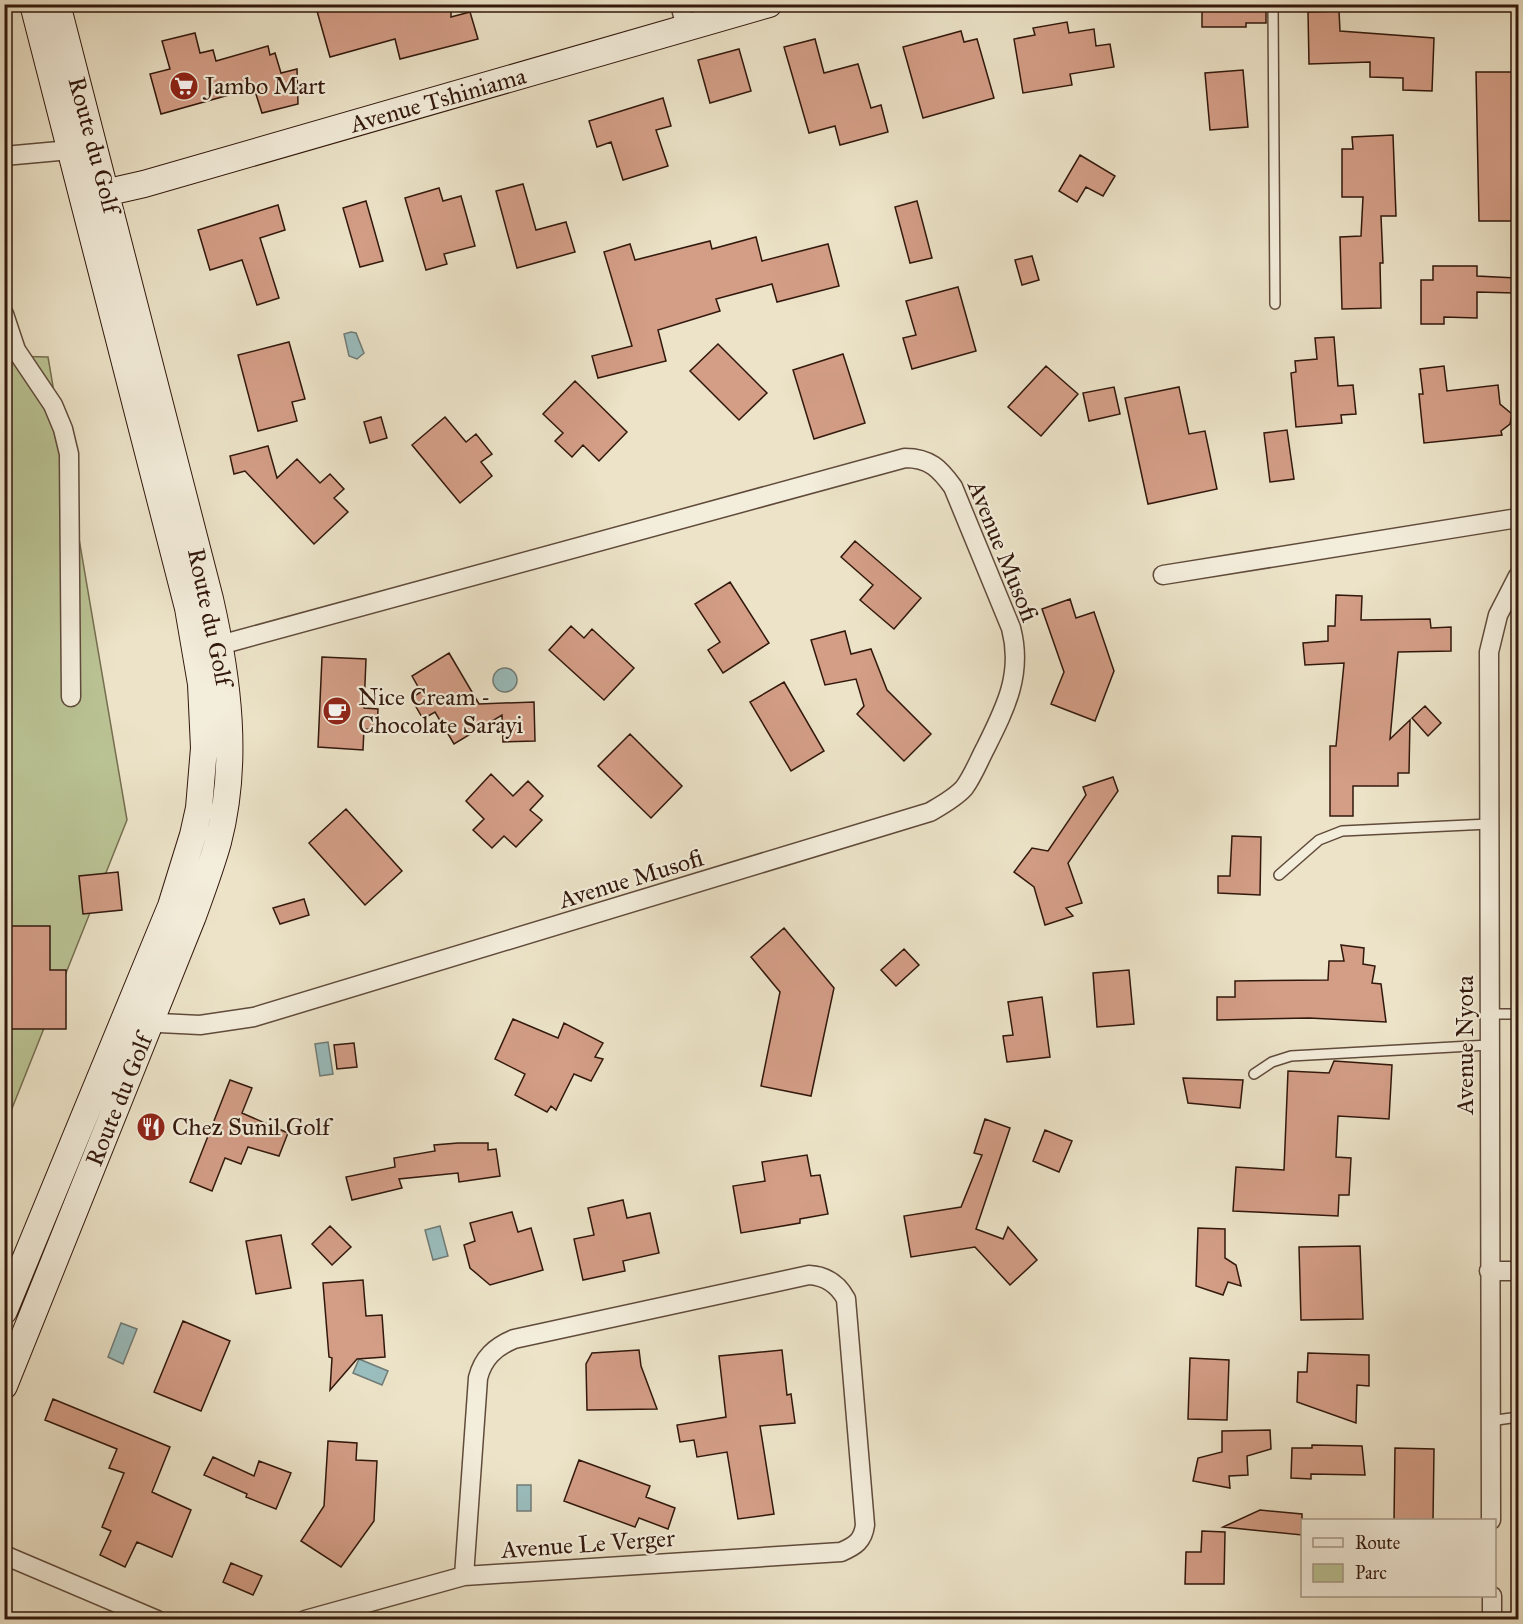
<svg xmlns="http://www.w3.org/2000/svg" width="1523" height="1624" font-family="'IM FELL Great Primer',serif">
  <style>
    .green { fill: #bac394; stroke: #766e50; stroke-width: 1.5 }
    .water { fill: #9abdbd; stroke: #707b76; stroke-width: 1.5 }
    .building { fill: #d39d86; stroke: #32180c; stroke-width: 1.5 }
    .lines { fill: none; stroke-linecap: round; stroke-linejoin: round }
    .lane-casing { stroke: #604b3b; stroke-width: 12 }
    .street-casing { stroke: #604b3b; stroke-width: 21 }
    .secondary-casing { stroke: #32180c; stroke-width: 28 }
    .lane { stroke: #f3eddb; stroke-width: 9 }
    .street { stroke: #f3eddb; stroke-width: 18 }
    .secondary { stroke: #f3eddb; stroke-width: 26 }
    .labels { text-anchor: middle; stroke-width: 4.5; stroke-linejoin: round; paint-order: stroke }
    .poi-label { font-size: 24px; fill: #32180c; stroke: #f3eddb; text-anchor: start }
    .street-label { font-size: 24px; fill: #32180c; stroke: #f3eddb }
  </style>
  <rect width="100%" height="100%" fill="#ece3c8"/>
  <filter id="stains"><feTurbulence type="fractalNoise" baseFrequency=".00333" numOctaves="4"/><feColorMatrix values="0 0 0 0 .2 0 0 0 0 .09 0 0 0 0 .02 0 0 0 .5 -.17"/></filter>
  <radialGradient id="worn" r=".72"><stop offset=".6" stop-color="#630" stop-opacity="0"/><stop offset="1" stop-color="#630" stop-opacity=".3"/></radialGradient>
  <!-- green -->
  <path class="green" d="M5,356L48,357L127,820L5,1126Z"/>
  <!-- water -->
  <path class="water" d="M351,332L356,333L364,353L357,359L349,356L344,334Z
    M493 680a12 12 0 1 1 24 0a12 12 0 1 1-24 0Z
    M328,1042L333,1074L320,1076L315,1044Z
    M440,1226L448,1256L433,1260L425,1230Z
    M121,1323L137,1329L123,1364L108,1357Z
    M359,1359L388,1371L382,1385L353,1373Z
    M517,1485H531V1511H517Z"/>
  <!-- building -->
  <path class="building" d="M315,4H451V17L470,12L478,39L400,59L395,39L330,57Z
    M1202,4H1266V23H1246V27H1202Z
    M1339,11L1340,31L1434,38L1432,91L1403,90V78L1370,77V62L1309,64L1308,12Z
    M1067,22L1069,33L1094,29L1096,46L1110,44L1114,67L1070,74L1072,85L1023,93L1014,39L1035,35L1033,28Z
    M961,31L964,42L977,39L994,98L923,118L903,47Z
    M195,33L200,53L213,50L216,61L268,46L270,55L275,53L281,73L297,69L298,104L262,113L254,88L161,114L150,74L170,69L162,41Z
    M815,39L824,73L858,64L871,108L881,105L888,132L840,145L835,126L809,133L784,47Z
    M739,49L751,91L710,103L698,60Z
    M1243,70L1248,127L1210,130L1205,73Z
    M1476,72H1518V123L1517,149H1513L1514,190H1518V221H1479Z
    M663,98L671,126L656,130L668,166L623,180L611,142L597,147L589,121Z
    M1393,135L1396,216H1381L1383,263H1380L1381,308L1342,309L1340,237L1361,236L1363,197H1342V149H1353L1352,137Z
    M1080,155L1115,176L1103,196L1086,187L1077,202L1059,191Z
    M523,184L536,230L566,222L575,252L517,268L496,191Z
    M439,188L443,201L461,196L475,246L444,254L447,264L426,270L405,198Z
    M366,201L383,261L360,267L343,208Z
    M917,201L932,258L910,263L895,207Z
    M278,205L285,230L260,238L279,298L257,305L242,260L210,270L198,230Z
    M756,237L762,261L828,244L839,286L777,302L772,284L716,299L720,311L658,330L666,361L598,378L592,356L632,346L604,252L630,244L635,260L710,241L712,249Z
    M1032,256L1039,280L1022,285L1015,260Z
    M1433,266H1477V276L1516,278L1515,293L1477,292V318L1444,317V324H1421V280H1433Z
    M958,287L976,351L912,369L903,338L916,335L906,301Z
    M1334,337L1338,386L1353,385L1356,414L1341,415L1342,423L1296,427L1291,373L1296,372L1295,361L1317,359L1315,338Z
    M289,342L305,399L292,402L297,421L258,431L238,355Z
    M718,344L767,393L739,420L690,371Z
    M843,354L865,423L814,439L793,370Z
    M1046,366L1078,394L1041,436L1008,407Z
    M1444,366L1447,391L1498,385L1500,404L1512,414L1510,424L1501,431L1502,435L1424,443L1419,394H1423L1420,369Z
    M575,381L627,432L599,461L583,445L572,457L555,441L563,433L543,414Z
    M1114,387L1120,414L1089,421L1083,393Z
    M1179,387L1189,434L1205,431L1217,489L1148,504L1125,398Z
    M381,417L387,438L370,443L364,422Z
    M445,417L466,442L476,434L492,454L481,462L492,476L460,503L412,445Z
    M1287,430L1294,479L1270,482L1264,433Z
    M268,446L277,478L297,459L320,483L330,474L344,489L334,498L348,512L314,544L245,471L234,474L230,456Z
    M855,541L921,598L894,629L860,600L873,585L841,557Z
    M730,582L769,643L723,673L708,650L720,642L695,604Z
    M1336,595L1362,596L1361,620L1430,619L1431,628L1451,627V651L1398,652L1390,739L1410,720L1409,773H1398V786H1353V816H1330V746H1336L1344,663L1305,665L1303,643L1328,641V626H1335Z
    M1070,599L1076,618L1094,612L1114,671L1095,721L1051,704L1064,672L1042,609Z
    M571,626L584,638L592,629L634,668L604,700L549,650Z
    M845,631L851,654L871,649L887,690L931,734L904,761L857,714L864,706L856,679L825,685L811,640Z
    M449,653L479,704L534,702L535,741L503,742L502,715L454,744L435,712L423,719L411,698L421,692L412,676Z
    M322,657L366,659L364,708L378,709L377,730L364,729L363,750L318,747Z
    M784,682L824,751L791,771L750,702Z
    M1425,706L1441,723L1428,736L1412,718Z
    M630,734L682,786L651,818L598,766Z
    M491,774L513,796L528,781L543,796L530,810L542,820L516,847L504,836L492,848L473,830L484,819L466,801Z
    M1113,777L1118,791L1068,863L1082,903L1066,908L1073,916L1045,925L1034,887L1014,872L1032,848L1048,851L1086,795L1083,787Z
    M346,809L402,871L365,905L309,843Z
    M1232,836L1261,837L1260,895L1218,893V876H1230Z
    M118,872L122,910L83,914L79,876Z
    M304,899L309,915L280,924L273,908Z
    M4,926H50V970H66V1029H4Z
    M784,928L834,988L811,1096L761,1086L780,992L751,957Z
    M1341,945L1364,948L1363,964L1375,966L1372,983L1381,984L1386,1022L1309,1018L1217,1020V997H1235V981L1328,980L1329,961H1344Z
    M904,949L919,965L896,986L881,970Z
    M1129,970L1134,1024L1097,1027L1093,973Z
    M1042,997L1050,1057L1007,1062L1003,1036L1013,1035L1008,1002Z
    M513,1019L558,1038L564,1023L603,1043L595,1057L603,1059L591,1081L574,1074L556,1110L551,1106L547,1112L515,1095L525,1074L495,1059Z
    M354,1043L357,1067L337,1069L334,1045Z
    M1334,1061L1392,1065L1389,1119L1338,1116L1336,1157L1351,1158L1349,1195H1339L1338,1216L1233,1211L1236,1167L1284,1170L1288,1071L1329,1073Z
    M1183,1078L1243,1080L1240,1108L1188,1103Z
    M230,1080L252,1088L242,1113L288,1133L279,1156L248,1147L241,1164L225,1158L212,1191L190,1182Z
    M985,1119L1010,1128L976,1229L1003,1239L1008,1227L1037,1260L1010,1285L975,1247L911,1257L904,1216L961,1207L982,1155L974,1153Z
    M1045,1130L1072,1141L1059,1172L1033,1161Z
    M458,1143H488V1150L496,1149L500,1176L459,1182L458,1173L399,1179L402,1188L352,1200L346,1177L395,1167L394,1158L435,1151L434,1145Z
    M807,1155L811,1176L820,1175L828,1214L800,1219V1223L741,1233L733,1186L765,1181L762,1162Z
    M623,1200L627,1218L650,1213L659,1253L623,1261L625,1271L583,1280L574,1239L594,1235L588,1208Z
    M512,1212L518,1232L531,1228L543,1270L490,1285L470,1268L464,1245L475,1241L470,1223Z
    M330,1226L351,1247L332,1265L312,1244Z
    M1198,1228L1225,1229V1258L1236,1265L1241,1286L1228,1282L1223,1295L1196,1286Z
    M281,1235L291,1288L256,1294L246,1241Z
    M1360,1246L1363,1319L1301,1320L1299,1247Z
    M363,1280L366,1316L382,1315L385,1357L357,1359L330,1390L332,1358L329,1357L323,1283Z
    M183,1321L230,1341L201,1411L154,1392Z
    M639,1350L641,1366L657,1409L587,1410L586,1364L592,1353Z
    M782,1350L787,1395L791,1394L795,1423L760,1426L774,1514L738,1519L727,1452L697,1457L694,1440L680,1442L677,1425L726,1417L719,1356Z
    M1308,1353L1369,1355V1386L1357,1385L1356,1423L1297,1402L1298,1372H1307Z
    M1190,1358L1229,1360L1227,1420L1188,1419Z
    M53,1399L170,1447L152,1492L191,1510L172,1557L137,1542L125,1567L100,1555L111,1531L102,1527L124,1473L109,1468L117,1449L45,1420Z
    M1270,1430L1271,1449L1247,1456L1248,1475L1229,1476L1230,1488L1193,1481L1198,1458L1222,1452V1431Z
    M328,1441L357,1443L356,1460L377,1461L374,1521L341,1567L301,1541L324,1506Z
    M1312,1445L1362,1446L1365,1475L1311,1474V1479L1291,1478L1292,1448H1312Z
    M1395,1448L1434,1449L1433,1521H1394Z
    M213,1457L254,1476L259,1461L291,1473L276,1509L246,1497L247,1494L204,1475Z
    M579,1460L650,1486L646,1497L675,1508L668,1529L639,1518L635,1527L564,1501Z
    M1260,1510L1302,1514V1535L1223,1527Z
    M1202,1531L1225,1532L1224,1584H1185L1186,1552H1201Z
    M231,1563L262,1576L253,1595L223,1582Z"/>
  <g class="lines">
    <!-- lane casing -->
    <g class="lane-casing">
      <path id="lane" d="M1273,4L1275,304
        M1279,875L1319,840L1342,831L1489,824
        M1489,1014H1518
        M1254,1074L1272,1062L1291,1056L1489,1045
        M1490,1421L1518,1417"/>
    </g>
    <!-- street casing -->
    <g class="street-casing">
      <path id="street" d="M680,4L686,28
        M4,156L81,149
        M4,314L16,350L53,405L63,429L69,454L71,697
        M1163,575L1518,518
        M139,1022L200,1025L254,1017L930,812C942,805 955,798 964,788C973,776 979,760 986,747C1006,707 1023,673 1011,628L953,487C940,469 930,458 905,458L209,648
        M1489,1271H1518
        M1491,1520L1489,652L1498,615L1518,576
        M4,1555L157,1620
        M1492,1596V1620
        M305,1620L464,1576L841,1552C855,1546 863,1541 865,1525L846,1299C838,1284 826,1276 809,1275L514,1339C495,1347 483,1358 478,1378L464,1576"/>
    </g>
    <!-- secondary casing -->
    <g class="secondary-casing">
      <path id="secondary" d="M91,196L144,184L769,4
        M4,1311L171,906L193,835L199,808L204,748L201,684L188,608L33,4
        M4,1386L193,916C202,891 211,867 218,842C239,762 228,678 210,599L57,4"/>
    </g>
    <!-- lane -->
    <use href="#lane" class="lane"/>
    <!-- street -->
    <use href="#street" class="street"/>
    <!-- secondary -->
    <use href="#secondary" class="secondary"/>
  </g>
  <!-- icons -->
  <defs>
    <g id="supermarket-disc" transform="scale(1.5)"><circle r="9.5" fill="#8f2418" stroke="#f3eddb"/><path d="M-6-5.5h2.5l.6 2H6L4.5 2H-2.5L-4.4-4H-6ZM-1.5 3.2a1.3 1.3 0 1 0 .1 0ZM3 3.2a1.3 1.3 0 1 0 .1 0Z" fill="#fff"/></g>
    <g id="cafe-disc" transform="scale(1.5)"><circle r="9.5" fill="#8f2418" stroke="#f3eddb"/><path d="M-5.5-4.5H6V0H3Q3 3.5 0 3.5H-2.5Q-5.5 3.5-5.5 0ZM3-3.2v2h1.7v-2ZM-6 4.5H4V6H-6Z" fill="#fff"/></g>
    <g id="restaurant-disc" transform="scale(1.5)"><circle r="9.5" fill="#8f2418" stroke="#f3eddb"/><path d="M-5-6h1v4h1v-4h1v4h1v-4h1v5L-1.5 .5V6h-2V.5L-5-1ZM5-6V6H3V1.5H1.5Q1.5-4 5-6Z" fill="#fff"/></g>
  </defs>
  <g fill-rule="evenodd">
    <use href="#supermarket-disc" x="184" y="86"/>
    <use href="#cafe-disc" x="337" y="711"/>
    <use href="#restaurant-disc" x="151" y="1127"/>
  </g>
  <g class="labels">
    <!-- poi labels -->
    <g class="poi-label">
      <text x="205" y="94">Jambo Mart</text>
      <text x="358" y="705">Nice Cream -<tspan x="358" dy="28">Chocolate Sarayi</tspan></text>
      <text x="172" y="1135">Chez Sunil Golf</text>
    </g>
    <!-- street labels -->
    <g class="street-label">
      <text transform="translate(438 100) rotate(-16)" y="8">Avenue Tshiniama</text>
      <text transform="translate(94 145) rotate(75)" y="8">Route du Golf</text>
      <text transform="translate(1003 551) rotate(68)" y="8">Avenue Musofi</text>
      <text transform="translate(210 617) rotate(78)" y="8">Route du Golf</text>
      <text transform="translate(631 879) rotate(-17)" y="8">Avenue Musofi</text>
      <text transform="translate(1465 1045) rotate(-90)" y="8">Avenue Nyota</text>
      <text transform="translate(119 1100) rotate(-68)" y="8">Route du Golf</text>
      <text transform="translate(588 1544) rotate(-4)" y="8">Avenue Le Verger</text>
    </g>
  </g>
  <!-- margin -->
  <rect width="1523" height="1624" fill="none" stroke="#ece3c8" stroke-width="24"/>
  <rect x="6" y="6" width="1511" height="1612" fill="none" stroke="#32180c" stroke-width="3"/>
  <rect x="12" y="12" width="1499" height="1600" fill="none" stroke="#32180c" stroke-width="1.5"/>
  <!-- legend -->
  <rect x="1301" y="1519" width="195" height="78" fill="#f3eddb" stroke="#a69888" stroke-width="1.5"/>
  <rect x="1313" y="1538" width="30" height="9" fill="#f3eddb" stroke="#a69888" stroke-width="1.5"/>
  <text x="1355" y="1549" font-size="18" fill="#32180c">Route</text>
  <rect x="1313" y="1564" width="30" height="18" fill="#bac394" stroke="#a69888" stroke-width="1.5"/>
  <text x="1355" y="1579" font-size="18" fill="#32180c">Parc</text>
  <rect width="100%" height="100%" filter="url(#stains)"/>
  <rect width="100%" height="100%" fill="url(#worn)"/>
</svg>
